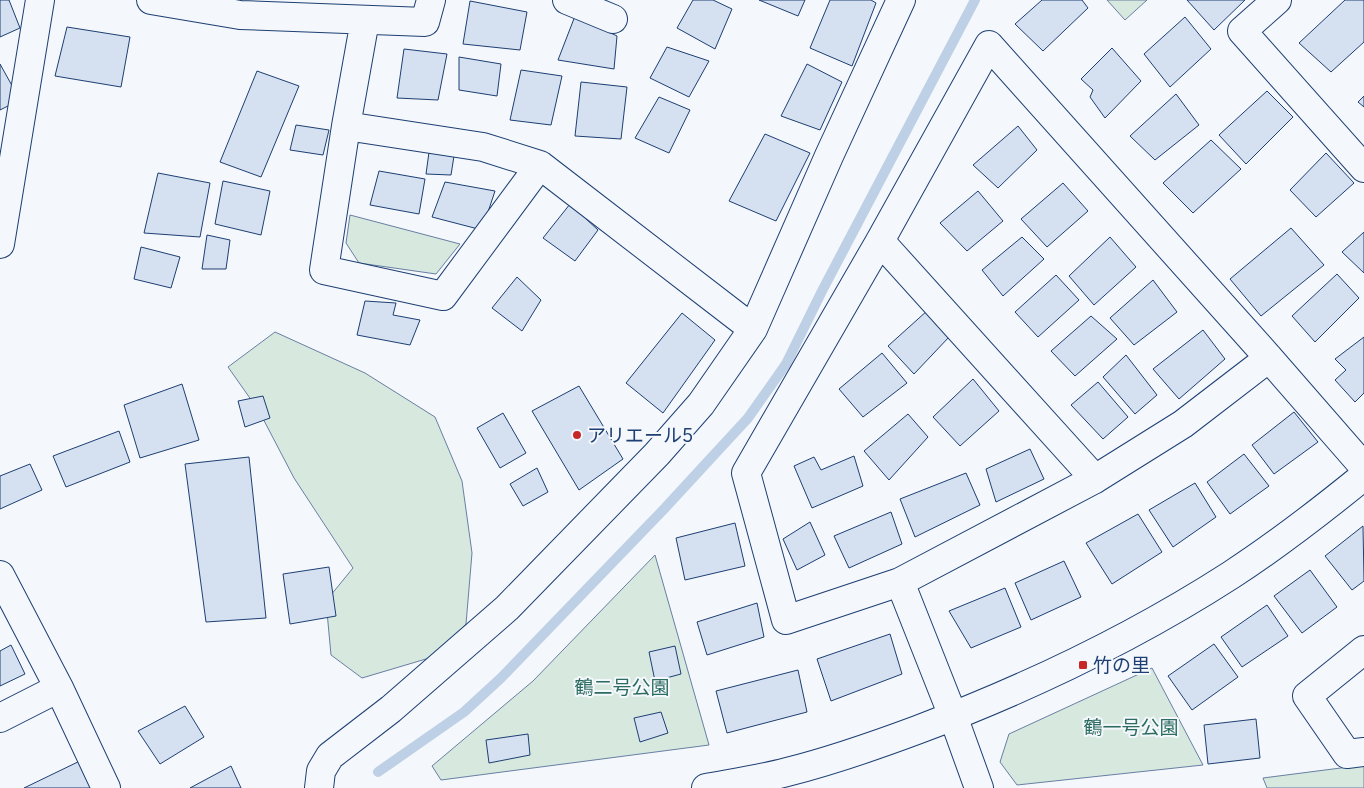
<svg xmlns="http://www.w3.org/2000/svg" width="1364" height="788" font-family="Figtree,'Noto Sans JP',sans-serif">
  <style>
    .green { fill: #d7e8df; stroke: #687fa3 }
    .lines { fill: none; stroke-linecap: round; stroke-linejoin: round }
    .stream { stroke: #bed0e5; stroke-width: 10 }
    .building { fill: #d5e0f0; stroke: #1d3f73 }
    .minor-casing { stroke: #1d3f73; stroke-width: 30 }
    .tertiary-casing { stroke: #1d3f73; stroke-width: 30 }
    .minor { stroke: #f4f7fb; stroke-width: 28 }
    .tertiary { stroke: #f4f7fb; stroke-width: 28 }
    .poi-dot { fill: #c62828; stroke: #f4f7fb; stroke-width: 2 }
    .labels { text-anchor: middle; stroke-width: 4; stroke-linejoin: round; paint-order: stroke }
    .poi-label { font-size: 19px; fill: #1d3f73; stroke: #f4f7fb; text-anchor: start }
    .park-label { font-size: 19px; fill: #2c6c60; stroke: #f4f7fb }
  </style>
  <rect width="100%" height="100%" fill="#f4f7fb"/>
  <!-- green -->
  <path class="green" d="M1107,0H1147L1125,20Z
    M350,215L460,244L436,274L359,263L346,243Z
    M275,332L365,373L435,417L462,481L472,553L466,624L436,656L362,678L331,655L326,601L353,568L294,478L259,411L228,367Z
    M655,555L709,745L441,780L432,766L533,681Z
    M1152,668L1203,765L1017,785L1000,762L1009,734Z
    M1364,765V788H1267L1263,778Z"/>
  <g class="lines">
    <!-- stream -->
    <path class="stream" d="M378,772L464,712L501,678L665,508L748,418L786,364L822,291L975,0"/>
  </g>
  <!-- building -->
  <path class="building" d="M0,0H9L20,28L0,37Z
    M693,0H713L732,9L715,49L677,28Z
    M759,0H805L798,16Z
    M830,0H871L876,3L852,66L810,48Z
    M1042,0H1082L1088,8L1043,51L1015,24Z
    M1187,0H1245L1214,30Z
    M1345,0H1364V42L1331,72L1299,43Z
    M470,1L527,12L520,50L463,44Z
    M575,16L617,36L614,69L558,60Z
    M1185,17L1211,49L1170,87L1144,54Z
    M67,27L130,37L121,87L55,76Z
    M667,47L709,61L689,97L650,78Z
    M1112,48L1141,81L1105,118L1090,97L1093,90L1081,79Z
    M404,49L447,54L438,100L397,98Z
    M459,57L501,64L497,96L459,90Z
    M0,64L20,100L0,110Z
    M807,64L842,82L820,130L781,116Z
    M521,70L562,76L551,125L510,120Z
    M257,71L299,86L261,177L220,162Z
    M581,82L627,87L621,139L575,136Z
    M1267,91L1293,117L1246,164L1219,135Z
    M1176,94L1199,125L1155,160L1130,136Z
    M1364,96V107L1358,102Z
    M659,97L690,110L669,153L635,138Z
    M296,125L329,130L323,155L290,150Z
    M1018,126L1037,150L998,188L973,165Z
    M765,134L810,153L776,221L729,201Z
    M1211,140L1241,169L1193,213L1163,183Z
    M429,152L454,156L451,175L426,174Z
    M1326,153L1354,183L1316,217L1290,190Z
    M379,171L425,179L419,214L370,205Z
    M158,173L210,183L200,237L144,233Z
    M223,181L270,191L261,235L215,224Z
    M445,182L495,191L482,230L432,217Z
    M1063,183L1088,211L1047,247L1021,219Z
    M978,191L1003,221L967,251L940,223Z
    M570,204L598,230L575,261L543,238Z
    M1291,228L1324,265L1261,316L1230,279Z
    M1364,232V273L1342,252Z
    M207,235L230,240L226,269H202Z
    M1022,237L1044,259L1003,296L982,270Z
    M1110,237L1136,267L1094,305L1069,276Z
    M141,247L180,257L171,288L134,279Z
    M1337,274L1359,298L1315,342L1292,316Z
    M1056,275L1079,300L1038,337L1015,312Z
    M517,277L541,300L522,331L492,308Z
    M1153,280L1177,312L1134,345L1110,318Z
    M365,301L396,303L393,315L420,320L410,345L357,335Z
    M928,310L950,336L914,374L888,346Z
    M682,313L715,340L663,413L626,383Z
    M1091,316L1117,339L1075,376L1051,351Z
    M1203,330L1225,359L1179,399L1153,369Z
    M1364,337V393L1355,402L1335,380L1346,370L1335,359Z
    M882,353L907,383L863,417L839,389Z
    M1126,355L1157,395L1135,414L1103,377Z
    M973,379L999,411L960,446L933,417Z
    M1098,382L1128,417L1103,439L1071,405Z
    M182,384L199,440L140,458L124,405Z
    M579,386L623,459L579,490L532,411Z
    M263,396L270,418L245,427L238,401Z
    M1294,412L1318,442L1274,474L1252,445Z
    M503,413L526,453L500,468L477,428Z
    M908,414L928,437L889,480L864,451Z
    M119,431L130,462L66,487L53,456Z
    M1030,449L1044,479L996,502L986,469Z
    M1244,454L1269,486L1230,514L1207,482Z
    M854,456L863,486L812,508L794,466L814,457L821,470Z
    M249,457L266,618L206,622L185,464Z
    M30,464L42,490L0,509V476Z
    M537,468L548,492L523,506L510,484Z
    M966,473L980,505L915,537L900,499Z
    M1195,483L1216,517L1173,547L1149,510Z
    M891,512L902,544L849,568L834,536Z
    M1138,514L1162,552L1112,584L1086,543Z
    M810,522L825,555L797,570L783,539Z
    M735,523L745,566L685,580L676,538Z
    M1363,526L1364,581L1352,590L1325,556Z
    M1064,561L1081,597L1031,620L1015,583Z
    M329,567L336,616L290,624L283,574Z
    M1310,570L1337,607L1302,633L1274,596Z
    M1005,588L1021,627L971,648L949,611Z
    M757,603L764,637L707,655L697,622Z
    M1267,605L1288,636L1242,667L1221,637Z
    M890,634L902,674L831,701L817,659Z
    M1214,644L1238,677L1192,710L1168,676Z
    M11,645L25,674L0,686V651Z
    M675,646L681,674L655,681L649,652Z
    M798,670L807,712L727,733L716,691Z
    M185,706L204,737L160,764L138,731Z
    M661,712L668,733L640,742L634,718Z
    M1256,719L1260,758L1208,764L1204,725Z
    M528,734L530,755L489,763L486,740Z
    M84,759L98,788H24Z
    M231,766L241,788H190Z"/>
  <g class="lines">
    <!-- minor casing -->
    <g class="minor-casing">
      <path id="minor" d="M151,0L240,15L425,22L431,0
        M567,0L613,19
        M1277,0L1242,31L1364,168
        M365,20L346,126L324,270L443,296L540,165L753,329
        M346,126L483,147L540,165
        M880,241L1095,479
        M0,244L40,0
        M1269,358L1183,424L1095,479L900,582L786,620L746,473L880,241L989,45L1269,358L1364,467
        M0,575L59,688L106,788
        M900,582L953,716L979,788
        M1364,650L1307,696L1347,754L1364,752
        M0,718L59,688
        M319,788L321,771L330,756L391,709L507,608L657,454L701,404L753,329L829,156L901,0"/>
    </g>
    <!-- tertiary casing -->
    <g class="tertiary-casing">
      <path id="tertiary" d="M706,788C733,783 761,779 787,772C831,761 874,746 917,730C1026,689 1133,638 1231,575C1277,545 1321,511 1364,476"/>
    </g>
    <!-- minor -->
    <use href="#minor" class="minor"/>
    <!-- tertiary -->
    <use href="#tertiary" class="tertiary"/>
  </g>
  <!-- markers -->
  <g class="poi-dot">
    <circle cx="577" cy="435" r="5"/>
    <rect x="1078" y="660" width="10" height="10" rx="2.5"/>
  </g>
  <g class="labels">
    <!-- poi labels -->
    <g class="poi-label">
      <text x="587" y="442">アリエール5</text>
      <text x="1093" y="672">竹の里</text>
    </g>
    <!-- park labels -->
    <g class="park-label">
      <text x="622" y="694">鶴二号公園</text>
      <text x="1131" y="734">鶴一号公園</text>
    </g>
  </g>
</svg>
